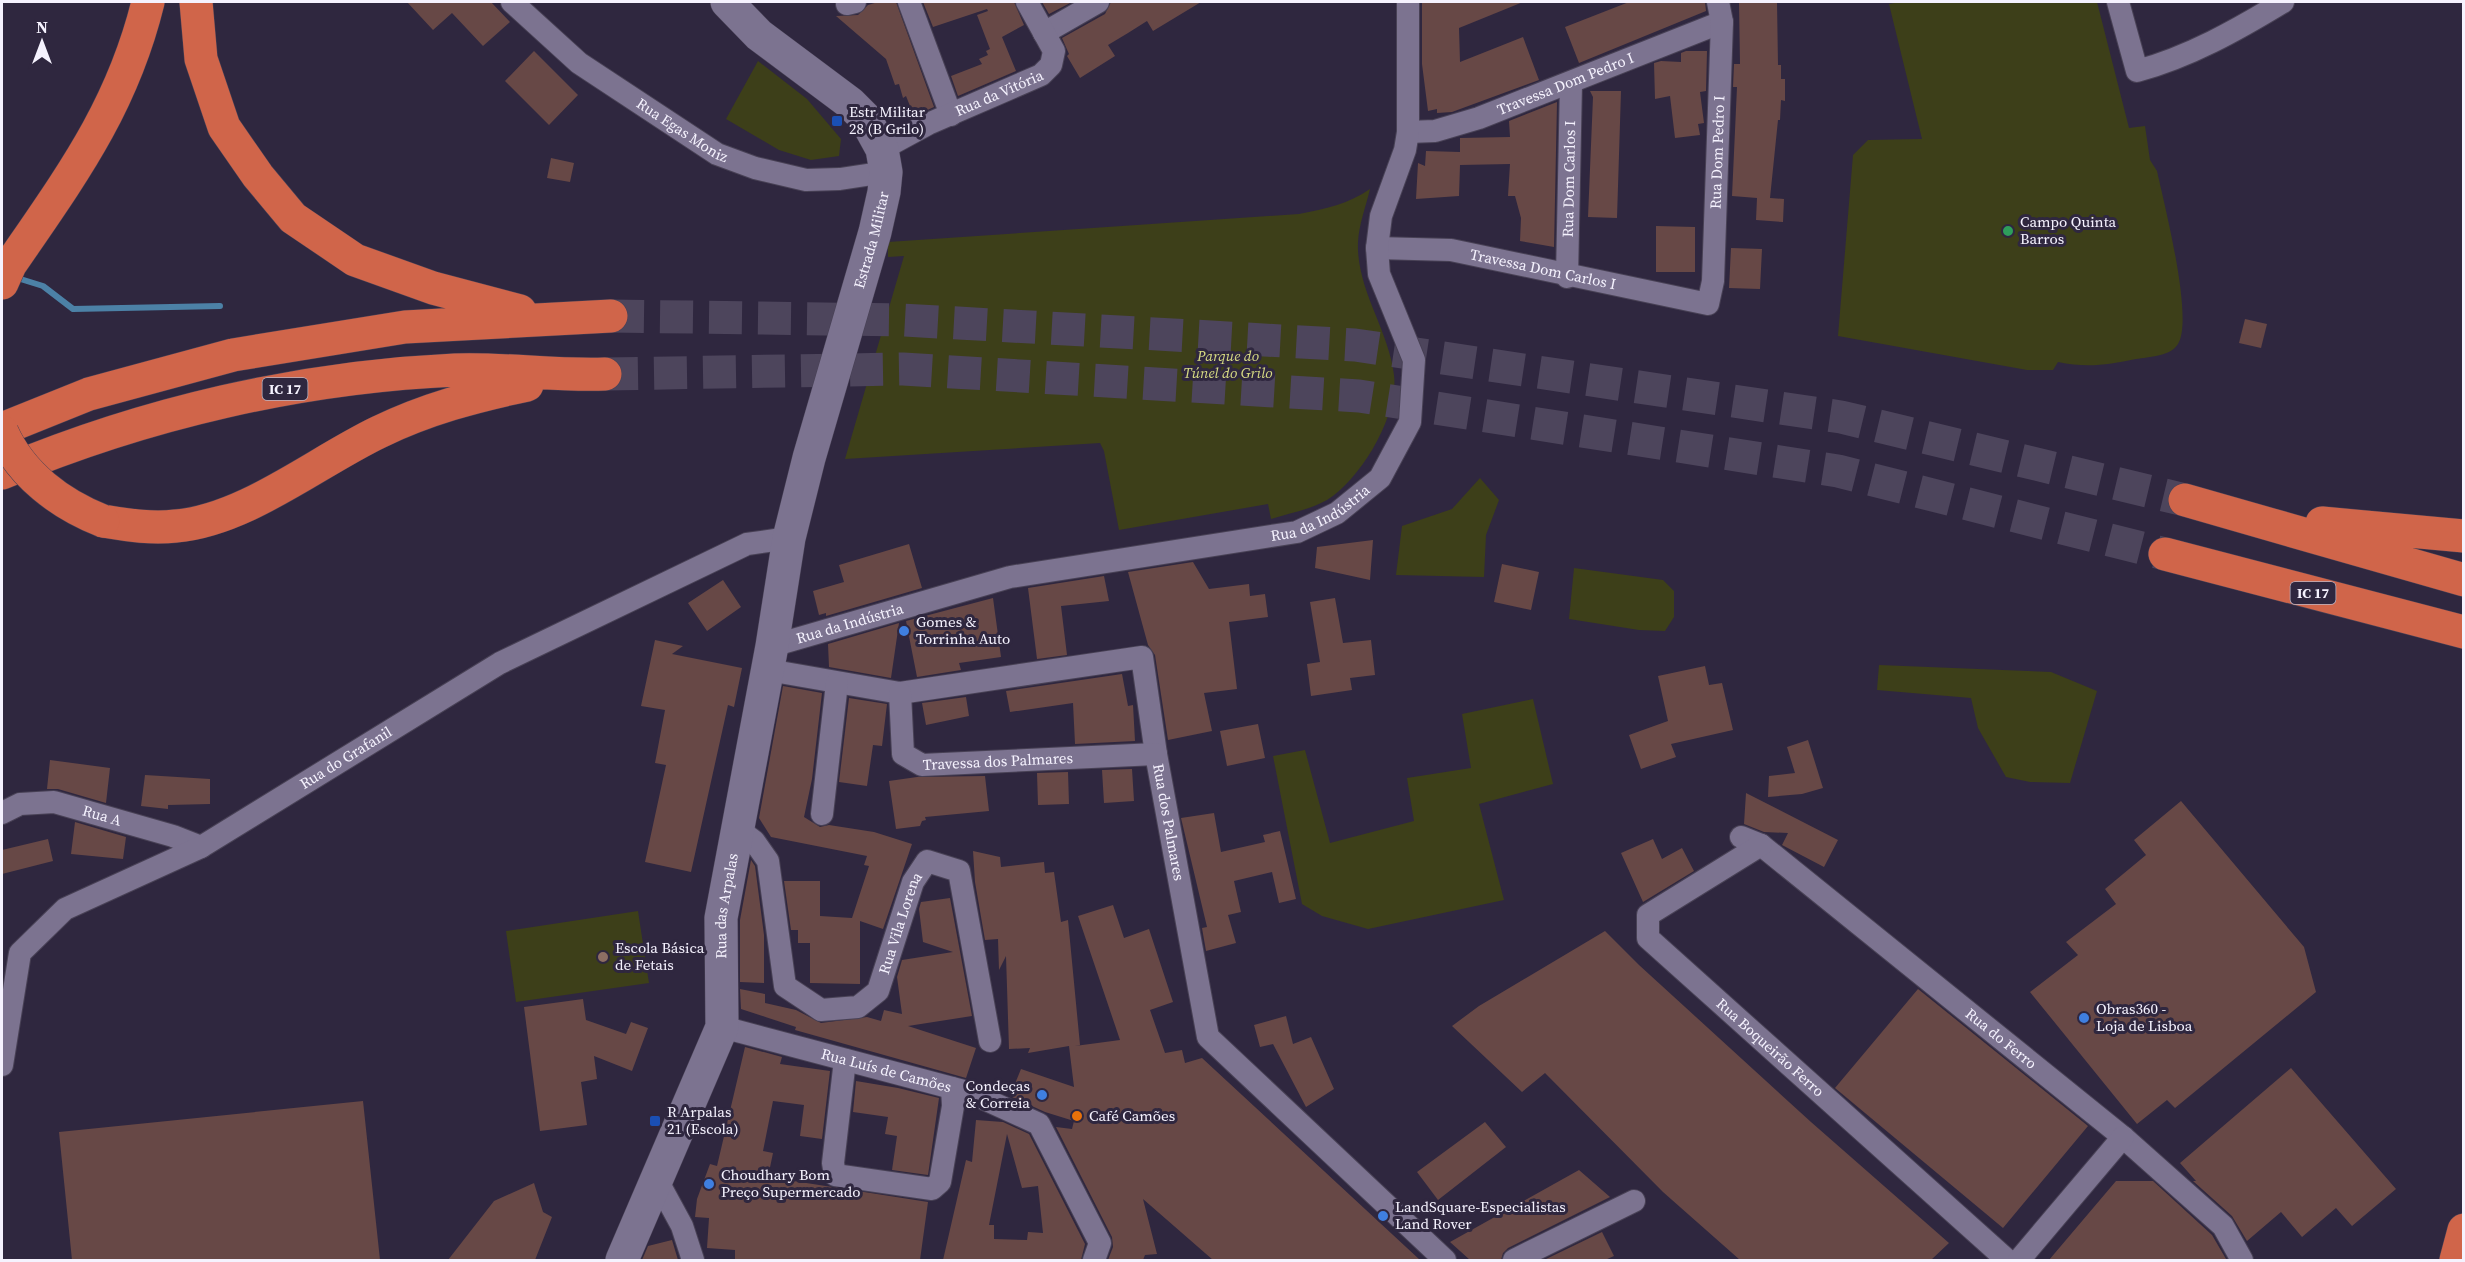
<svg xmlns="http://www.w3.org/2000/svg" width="2465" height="1262" font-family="'Source Serif 4',serif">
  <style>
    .green { fill: #3d3f19 }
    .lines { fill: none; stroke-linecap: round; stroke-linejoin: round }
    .stream { stroke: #4c81a6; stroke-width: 6 }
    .building { fill: #674846; fill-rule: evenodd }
    .highway-tunnel { stroke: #4d455c; stroke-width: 33; stroke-dasharray: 33 16; stroke-linecap: butt }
    .street-casing { stroke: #484155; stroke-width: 24 }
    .secondary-casing { stroke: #484155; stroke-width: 34 }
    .highway-casing { stroke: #484155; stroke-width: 34 }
    .street { stroke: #7c7390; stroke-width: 22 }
    .secondary { stroke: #7c7390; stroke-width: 33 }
    .highway { stroke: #d0654a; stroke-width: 33 }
    .highway-bridge-casing { stroke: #484155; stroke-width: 34; stroke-linecap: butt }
    .highway-bridge { stroke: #d0654a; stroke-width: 33 }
    .transit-dot { fill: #1a4fb4; stroke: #2f273f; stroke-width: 2 }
    .leisure-dot { fill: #2e9e5b; stroke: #2f273f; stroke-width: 2 }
    .shop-dot { fill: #3f7fe0; stroke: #2f273f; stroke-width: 2 }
    .education-dot { fill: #8d6e63; stroke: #2f273f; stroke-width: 2 }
    .food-dot { fill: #e8710a; stroke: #2f273f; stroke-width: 2 }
    .labels { text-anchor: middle; stroke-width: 6; stroke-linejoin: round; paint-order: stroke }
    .shield { fill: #2f273f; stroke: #bab5c5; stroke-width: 1.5 }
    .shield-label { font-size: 14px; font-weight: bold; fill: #f5f2fe }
    .street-label { font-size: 15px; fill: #f5f2fe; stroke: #2f273f }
    .poi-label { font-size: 15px; fill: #f5f2fe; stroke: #2f273f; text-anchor: start }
    .park-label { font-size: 15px; font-style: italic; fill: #d6da82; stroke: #2f273f }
  </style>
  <rect width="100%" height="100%" fill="#2f273f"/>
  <!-- green -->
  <path class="green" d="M1900,2H2097L2129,128L2145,126L2150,160L2157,171C2164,203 2194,319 2178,344C2171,356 2149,357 2136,359C2108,365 2086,368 2058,362L2053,370H2027L1838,336L1853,155L1868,140L1922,139L1889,4Z
    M758,61L807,99L841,139L839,156L811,160L779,150L726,119Z
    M1370,189C1366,206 1359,224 1358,242C1356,289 1389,330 1394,375C1399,415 1361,479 1327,500C1309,510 1290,513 1271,519L1268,504L1119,530L1104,451L1100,443L845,459L904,256L888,257V242L1299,214C1326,209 1348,204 1370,189Z
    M1480,478L1499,500L1486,535L1484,577L1396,575L1402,526L1452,509Z
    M1574,568L1663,580L1674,591V617L1665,631L1639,630L1569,619Z
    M1879,665L2051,672L2097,691L2070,783L2030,782L2006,777L1978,728L1971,698L1877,690Z
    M1533,699L1553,784L1479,804L1504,900L1368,929L1322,916L1302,904L1273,756L1305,750L1330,843L1414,821L1407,778L1471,768L1462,714Z
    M638,911L649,983L516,1002L506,931Z"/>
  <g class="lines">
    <!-- stream -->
    <path class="stream" d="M14,277L43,286L73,309L220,306"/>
  </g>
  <!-- building -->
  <path class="building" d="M407,2H491L510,22L483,46L452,13L433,30Z
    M878,2H896L934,107L914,116L906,96L903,98L899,84L895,85L886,59L836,16L858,15L868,5Z
    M923,2H1014L1024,25L1002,37L1016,71L958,96L951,76L982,64L979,59L988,55L986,51L990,49L977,15L988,11L987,9L933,27Z
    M1042,2H1072L1049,14Z
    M1111,2H1201L1153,31L1147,21L1128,33L1108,45L1115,56L1080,78L1067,56L1069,54L1062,38L1105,14Z
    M1434,2H1523L1459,28L1460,62L1523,37L1539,80L1452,112L1437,113V109L1428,111L1422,64V3Z
    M1629,2H1705L1706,11L1579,63L1565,27Z
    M1739,2H1777L1778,65H1781V79H1785V101L1781,100L1780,120H1778L1770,198L1784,199L1783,222L1756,220L1757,198L1732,196L1737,87H1733L1734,64H1740Z
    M534,51L578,95L549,125L505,81Z
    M1686,51H1707L1706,91L1700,92L1704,123L1698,124L1700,135L1675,138L1670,96L1655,99L1654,63L1661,61L1681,62V53Z
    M1590,91H1621L1617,218L1588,217L1593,97Z
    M1557,102L1554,247L1520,241L1521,218L1515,196H1508L1510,164L1460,165L1459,196L1416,199L1418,163L1425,166L1426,151L1460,152V138L1510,137L1509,121Z
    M551,158L574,163L570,182L547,178Z
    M1656,226L1695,227V272H1656Z
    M1731,248L1762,249L1760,289L1729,288Z
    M2245,319L2267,324L2261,348L2239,343Z
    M1373,540L1370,580L1315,568L1317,547Z
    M909,544L922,588L826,616V613L819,615L813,591L844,582L839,565Z
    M1193,562L1209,589L1249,584L1250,596L1265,594L1268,617L1229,622L1237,689L1204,693L1212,731L1168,740L1155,655L1148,645L1128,572Z
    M1502,564L1539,572L1531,610L1494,602Z
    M1104,576L1109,601L1061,606L1067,655L1037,659L1028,588Z
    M723,580L741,607L707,631L688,603Z
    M993,598L1001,657L959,663L961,670L917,677L906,621Z
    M1335,598L1343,643L1371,640L1375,675L1350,678L1352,690L1311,696L1307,664L1320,662L1310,602Z
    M899,623L891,678L829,667L828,644Z
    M655,640L683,646L672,654L742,668L734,707L728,705L691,872L645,862L666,765L655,763L665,710L641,706Z
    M1705,666L1709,685L1722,683L1733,730L1671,744L1676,757L1641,769L1629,735L1668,721L1658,676Z
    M1122,674L1128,706L1133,705L1135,741L1075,744L1073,703L1010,712L1006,691Z
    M783,686L822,693L812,779L804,817L820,827L829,825L874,832L912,844L883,929L860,921V984L810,983V943H798V930H791L784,881H820V916L852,918L869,866L864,865L867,856L771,837L759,818Z
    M966,697L969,716L926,725L922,703Z
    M849,698L887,704L882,746L873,745L867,786L839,782Z
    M1258,724L1265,758L1227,766L1220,731Z
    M1808,740L1823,788L1802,794L1768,797L1769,776L1795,773L1787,747Z
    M50,760L110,768L106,803L58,789H47Z
    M1132,769L1134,801L1104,803L1102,770Z
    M1068,772L1069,804L1038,805L1037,773Z
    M145,775L210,779V804L168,805V809L141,806Z
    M985,776L989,811L925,817L926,820L922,821L920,826L896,829L889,781L917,777Z
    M1746,793L1838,840L1824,867L1782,845L1788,833L1764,832L1744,824Z
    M2181,801L2304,947L2316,992L2175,1108L2167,1100L2137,1124L2030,992L2078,955L2066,942L2116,904L2105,889L2146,855L2134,840Z
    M1214,813L1221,852L1265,842L1263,835L1280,831L1296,899L1279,903L1272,872L1234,881L1241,912L1228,915L1236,943L1206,951L1202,928L1207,927L1181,818Z
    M75,822L126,837L123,859L71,854Z
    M48,839L53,861L2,874V850Z
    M1653,839L1662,859L1682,848L1694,871L1643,902L1621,853Z
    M973,851L1000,857L1001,867L1044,862L1045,873L1054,872L1061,922L1068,920L1080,1045L1075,1046L1120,1040L1078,916L1113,905L1124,938L1149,929L1173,1002L1150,1010L1165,1053L1182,1050L1185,1063L1202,1058L1420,1260H1213L1143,1199L1157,1254L1145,1255L1143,1260H1108L1113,1247L1112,1237L1056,1127L1072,1129L1074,1121L1045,1112L1010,1096L1021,1069L1074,1087L1069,1046L1028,1053L1030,1048L1009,1049L1006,956L999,970L998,939L985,940L975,882Z
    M751,860L755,866L764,935V983L740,982V920Z
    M950,898L972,1016L908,1026L976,1048L966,1078L795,1030L796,1027L741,1009L740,989L765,994V1003L796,1010L821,1023L867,1017L881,1021L884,1010L902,1014L897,977L902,960L953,952L923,942L919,909L921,902Z
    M1605,931L1639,965L1811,1122L1949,1243L1931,1260H1740L1663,1192L1545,1073L1522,1092L1452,1026L1479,1006Z
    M1918,989L2088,1126L2003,1228L1835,1088Z
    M583,999L586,1020L626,1034L631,1022L648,1028L632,1071L594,1056L597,1079L581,1082L587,1125L540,1131L524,1007Z
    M1286,1016L1293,1044L1311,1037L1334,1089L1306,1107L1273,1044L1260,1047L1254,1025Z
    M745,1047L782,1057L780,1064L830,1071L822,1139L800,1136L804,1105L773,1101L763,1151L773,1153L768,1177L928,1202L920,1260H735V1250L707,1248L709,1218L695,1217L697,1199L710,1164L717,1166Z
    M2291,1068L2396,1189L2352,1226L2336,1208L2302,1237L2281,1212L2247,1241L2232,1216L2193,1181H2196L2180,1163Z
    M856,1081L898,1088L939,1098L928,1175L892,1170L897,1136L885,1134L888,1117L853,1112Z
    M363,1101L380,1260H72L59,1132Z
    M976,1120L1003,1122L1029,1134L1085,1244L1081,1260H943L966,1160L972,1162ZM1007,1134L1022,1188L1038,1186L1043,1233L1028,1232L1027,1240L994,1239V1225H989Z
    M1485,1122L1506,1147L1438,1200L1417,1172Z
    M1579,1170L1610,1197L1508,1248L1503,1253L1501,1260H1470L1450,1242Z
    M2116,1181H2153L2212,1235L2226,1259L2049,1260Z
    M534,1183L543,1212L552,1217L535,1260H448L494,1201Z
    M1602,1232L1614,1256L1605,1260H1544Z
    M672,1240L678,1260H642L648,1246Z"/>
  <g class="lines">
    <!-- highway-tunnel -->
    <path class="highway-tunnel" d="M611,316L903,320L1355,345L1841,417L2185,500
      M605,374L903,369L1359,396L1838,471L2165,554"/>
    <!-- street casing -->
    <g class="street-casing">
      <g id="street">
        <path id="s1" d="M512,2L579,63L717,154L755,168L806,180L840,179L886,172"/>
        <path d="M909,2L951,115"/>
        <path d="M2118,2L2137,71C2189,57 2237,30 2283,2"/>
        <path d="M847,4L855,2"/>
        <path d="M1044,33L1098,2"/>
        <path id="s2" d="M1408,132L1435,131L1479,118L1722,22"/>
        <path id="s3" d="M882,149L928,124L1041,75L1051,65L1054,51L1027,2"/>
        <path id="s4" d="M1377,248L1451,250L1708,304L1713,281L1722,22L1718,2"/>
        <path id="s5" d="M1567,277L1571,83"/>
        <path id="s6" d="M772,646L1010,577L1297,532L1337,513L1380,478L1410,422L1414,360L1379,274L1377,248L1381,216L1405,150L1408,132V2"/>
        <path id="s7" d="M768,670L900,693L1142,657L1156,754L1208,1037L1445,1260"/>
        <path id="s8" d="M900,693L903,754L922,765L1156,754"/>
        <path id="s9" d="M2,813L20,804L54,802L173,836L201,847"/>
        <path d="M822,814L837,683"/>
        <path id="s10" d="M738,829L754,841L768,861L785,986L821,1010L858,1007L878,991L913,882L927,861L959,871L990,1041"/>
        <path id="s11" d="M1741,837L1761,845L2123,1137L2223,1226L2242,1260"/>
        <path id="s12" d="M1761,845L1648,915V938L2007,1260"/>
        <path id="s13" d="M722,1027L971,1093L1039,1124L1100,1243L1094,1260"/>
        <path d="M845,1060L833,1163L835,1175L932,1189L940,1182L953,1106L952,1088"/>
        <path id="s14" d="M2,1065L20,953L65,909L201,847L500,663L747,544L789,538"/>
        <path d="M657,1180L682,1226L693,1260"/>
        <path d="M1514,1260L1634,1201"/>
        <path d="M2019,1260L2123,1137"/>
      </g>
    </g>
    <!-- secondary casing -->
    <g class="secondary-casing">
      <g id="secondary">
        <path id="s15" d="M622,1260L722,1027L721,918L772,646L789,538L809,458L875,232L884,192L886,172L882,149L865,118L850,103L759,35L727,2"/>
      </g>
    </g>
    <!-- highway casing -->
    <g class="highway-casing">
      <path id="highway" d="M196,2L201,59L224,127L258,176L293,218L355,260L433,288L520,311
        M2,283L10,265C71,176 122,108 148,2
        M2,429L89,394L233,355L405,327L611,316
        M2,473C145,413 300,377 455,370C505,368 555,376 605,374
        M2185,500L2464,580
        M103,521C128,525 151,529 176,526C246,520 316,462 379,432C426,409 475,396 527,385
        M2322,523L2464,536
        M2165,554L2464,632
        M2456,1260L2464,1230"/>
    </g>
    <!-- street -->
    <use href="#street" class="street"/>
    <!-- secondary -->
    <use href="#secondary" class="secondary"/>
    <!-- highway -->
    <use href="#highway" class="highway"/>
    <!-- highway-bridge casing -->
    <g class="highway-bridge-casing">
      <path id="highway-bridge" d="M2,432C21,475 60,504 103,521"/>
    </g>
    <!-- highway-bridge -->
    <use href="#highway-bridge" class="highway-bridge"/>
  </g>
  <!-- markers -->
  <g class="transit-dot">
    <rect x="831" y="115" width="12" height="12" rx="3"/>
    <rect x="649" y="1115" width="12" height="12" rx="3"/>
  </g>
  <circle class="leisure-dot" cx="2008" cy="231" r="6"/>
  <g class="shop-dot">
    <circle cx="904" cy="631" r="6"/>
    <circle cx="2084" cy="1018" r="6"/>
    <circle cx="1042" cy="1095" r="6"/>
    <circle cx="709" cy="1184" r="6"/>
    <circle cx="1383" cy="1216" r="6"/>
  </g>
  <circle class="education-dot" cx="603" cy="957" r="6"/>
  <circle class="food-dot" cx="1077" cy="1116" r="6"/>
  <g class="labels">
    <!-- shield labels -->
    <g class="shield">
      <rect x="262.5" y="378" width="45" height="22" rx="4.5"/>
      <rect x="2290.5" y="582" width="45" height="22" rx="4.5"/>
    </g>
    <g class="shield-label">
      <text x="285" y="394">IC 17</text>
      <text x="2313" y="598">IC 17</text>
    </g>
    <!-- street labels -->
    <g class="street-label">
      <text dy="5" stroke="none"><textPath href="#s2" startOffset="166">Travessa Dom Pedro I</textPath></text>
      <text dy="5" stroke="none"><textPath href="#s3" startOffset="130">Rua da Vitória</textPath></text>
      <text dy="5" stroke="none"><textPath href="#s1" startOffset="214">Rua Egas Moniz</textPath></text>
      <text dy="5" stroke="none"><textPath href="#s4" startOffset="489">Rua Dom Pedro I</textPath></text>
      <text dy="5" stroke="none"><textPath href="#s5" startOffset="98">Rua Dom Carlos I</textPath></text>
      <text dy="5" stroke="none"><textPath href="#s15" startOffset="1058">Estrada Militar</textPath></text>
      <text dy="5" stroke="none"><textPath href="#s4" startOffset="168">Travessa Dom Carlos I</textPath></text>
      <text dy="5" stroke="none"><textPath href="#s6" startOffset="567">Rua da Indústria</textPath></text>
      <text dy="5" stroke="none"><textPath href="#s6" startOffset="81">Rua da Indústria</textPath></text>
      <text dy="5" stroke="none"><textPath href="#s14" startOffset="496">Rua do Grafanil</textPath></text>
      <text dy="5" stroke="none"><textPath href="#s8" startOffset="159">Travessa dos Palmares</textPath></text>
      <text dy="5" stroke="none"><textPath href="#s9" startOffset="104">Rua A</textPath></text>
      <text dy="5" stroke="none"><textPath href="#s7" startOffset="546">Rua dos Palmares</textPath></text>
      <text dy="5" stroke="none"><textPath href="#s15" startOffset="375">Rua das Arpalas</textPath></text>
      <text dy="5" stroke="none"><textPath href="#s10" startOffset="348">Rua Vila Lorena</textPath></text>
      <text dy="5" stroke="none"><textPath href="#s11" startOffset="330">Rua do Ferro</textPath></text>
      <text dy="5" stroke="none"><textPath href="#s12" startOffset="320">Rua Boqueirão Ferro</textPath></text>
      <text dy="5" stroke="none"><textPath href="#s13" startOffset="170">Rua Luís de Camões</textPath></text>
    </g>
    <!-- poi labels -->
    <g class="poi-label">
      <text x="849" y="117">Estr Militar<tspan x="849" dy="17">28 (B Grilo)</tspan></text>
      <text x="2020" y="227">Campo Quinta<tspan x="2020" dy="17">Barros</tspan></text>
      <text x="916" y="627">Gomes &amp;<tspan x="916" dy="17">Torrinha Auto</tspan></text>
      <text x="615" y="953">Escola Básica<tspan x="615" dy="17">de Fetais</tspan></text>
      <text x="2096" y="1014">Obras360 -<tspan x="2096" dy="17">Loja de Lisboa</tspan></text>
      <text x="1030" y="1091" text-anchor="end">Condeças<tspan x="1030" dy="17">&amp; Correia</tspan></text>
      <text x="667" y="1117">R Arpalas<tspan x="667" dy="17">21 (Escola)</tspan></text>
      <text x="1089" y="1121">Café Camões</text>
      <text x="721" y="1180">Choudhary Bom<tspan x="721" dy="17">Preço Supermercado</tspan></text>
      <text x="1395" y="1212">LandSquare-Especialistas<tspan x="1395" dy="17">Land Rover</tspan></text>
    </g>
    <!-- park labels -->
    <g class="park-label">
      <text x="1228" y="361">Parque do<tspan x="1228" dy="17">Túnel do Grilo</tspan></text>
    </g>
  </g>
  <!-- border -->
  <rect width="2465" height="1262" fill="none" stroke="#f5f2fe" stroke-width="6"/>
  <!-- north arrow -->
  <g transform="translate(42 42)" stroke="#2f273f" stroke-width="4.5" paint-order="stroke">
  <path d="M0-4.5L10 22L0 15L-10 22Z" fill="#f5f2fe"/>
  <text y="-9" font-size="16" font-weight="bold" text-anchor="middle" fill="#f5f2fe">N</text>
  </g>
</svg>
